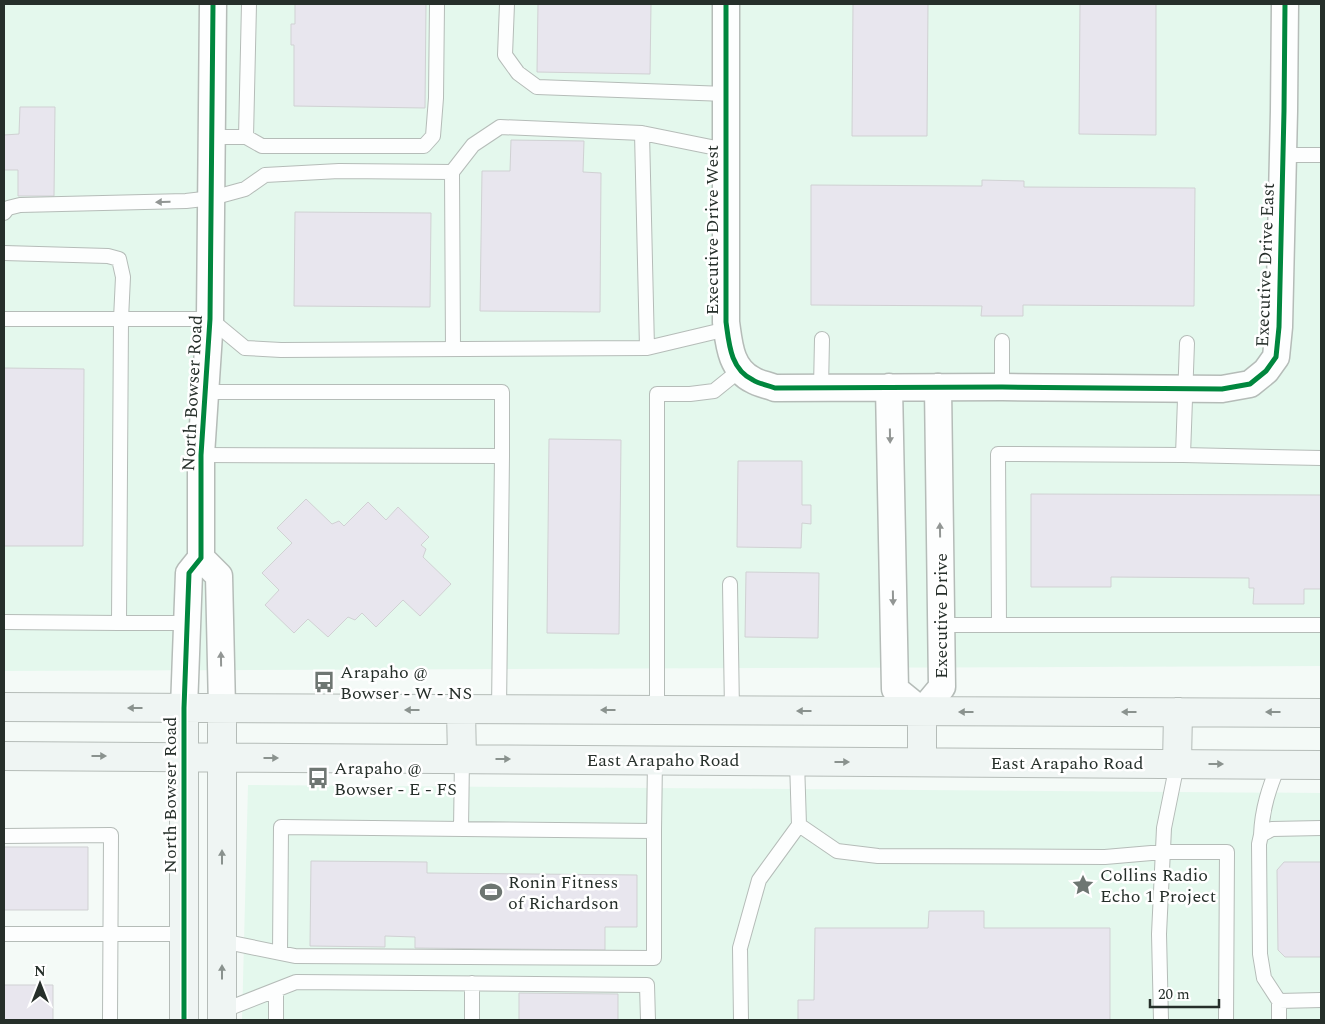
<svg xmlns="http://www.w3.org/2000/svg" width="1325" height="1024" font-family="Spectral,serif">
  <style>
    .built { fill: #e4f8ed }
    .building { fill: #e8e6ee; stroke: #d0d1d3 }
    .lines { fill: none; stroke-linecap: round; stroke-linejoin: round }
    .lane-casing { stroke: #b5bcb8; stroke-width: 16 }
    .street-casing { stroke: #b5bcb8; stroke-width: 29 }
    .secondary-casing { stroke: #b5bcb8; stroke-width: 30 }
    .lane { stroke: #fdfefe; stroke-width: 14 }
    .street { stroke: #fdfefe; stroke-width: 26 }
    .secondary { stroke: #eff5f3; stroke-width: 28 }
    .cycleway-casing { stroke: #fff; stroke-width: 8 }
    .cycleway { stroke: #00873e; stroke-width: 5 }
    .oneway { fill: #929694 }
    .oneway2 { fill: #8a928e }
    .labels { text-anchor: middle; stroke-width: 5; stroke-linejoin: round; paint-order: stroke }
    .street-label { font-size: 18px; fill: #262f2a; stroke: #fff }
    .poi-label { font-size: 18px; fill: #262f2a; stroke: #fff; text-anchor: start }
  </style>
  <rect width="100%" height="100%" fill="#f4faf7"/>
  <!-- built -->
  <path class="built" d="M4,4H1321V666L4,671Z
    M248,785L1321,793V1020H242Z"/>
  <!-- building -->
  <path class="building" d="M295,4H426L425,108L294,106V45H291V24H295Z
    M538,4H651L650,74L537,72Z
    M853,4H928L927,136H852Z
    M1080,4H1156V135L1079,134Z
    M20,107H55L54,196H18V170H4V135L19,134Z
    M511,140L584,141L583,172L601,173L600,312L480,311L482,171H510Z
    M982,180L1024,181V187L1195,188L1194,306L1023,305V316H981L982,306L811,305V185L982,186Z
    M295,212L431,213L430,307L294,306Z
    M4,368L84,369L83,546H5L4,547Z
    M549,439L621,440L619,634L547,633Z
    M738,461H802V505H811V524L802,523L801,548L737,547Z
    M1031,494L1321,495V589H1304V604H1253L1254,588H1249V578L1111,577V587H1031Z
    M306,499L332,524L339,521L344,526L368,502L386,520L398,507L429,537L421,545L426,549L423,557L451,584L420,616L403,600L376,627L362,613L355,620L348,617L328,637L308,619L294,633L265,605L279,590L262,573L292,543L277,528Z
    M746,572L819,573L818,638L745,637Z
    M4,847H88V910H4Z
    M311,861L427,862V873L637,875V927H605V950L415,948V937L385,936V947L310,946Z
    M1284,862H1321V957H1285L1278,950L1277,870Z
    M929,911H984V928H1110V1020H798V1000H814L815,928H928Z
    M4,985H53V1020H4Z
    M519,993L618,994V1020H519Z"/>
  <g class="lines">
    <!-- lane casing -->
    <g class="lane-casing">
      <path id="lane" d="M507,4L505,55L518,73L537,87L726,94
        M642,133L647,348
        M211,137H246L249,4
        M246,137L262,146H424L433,136L436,98L437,4
        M1283,155H1321
        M452,172L453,349
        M4,213L8,208L20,205L186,201L212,198L245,189L265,175L339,171L452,172L473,145L500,127L642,133L726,150
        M4,253L108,256L119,259L123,277L121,319L119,623H187
        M4,319H210L245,348L281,350L647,348L727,329
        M1002,341V387
        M1187,343L1183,455L1321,458
        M821,388L822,339
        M206,392H502V456
        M201,455L502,456L499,710
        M730,584L732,711
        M4,622L119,623
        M941,625H1321
        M999,625L998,454L1183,455
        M657,711V394H690L714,391L740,370
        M799,825L837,851L878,856L1105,857L1163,852H1227L1226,1020
        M461,829L462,759
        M654,831L655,760
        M1261,835C1262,809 1269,788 1279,764
        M4,836L111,835L110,1020
        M4,934H184
        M222,941C246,946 270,951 295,956L654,958V831L281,827L280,953
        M472,983V1020
        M1279,1001L1321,1000
        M222,1011L296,982L647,985L648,1020
        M276,1020V990
        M741,1020L740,948L759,880L799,825L797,761
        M1161,1020L1159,934L1164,828L1177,764
        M1279,1020V1001L1264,978L1260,954L1259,844L1261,835L1272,829L1321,828"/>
    </g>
    <!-- street casing -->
    <g class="street-casing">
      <path id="street" d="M726,4V322C729,343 730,369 753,380C759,384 768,385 775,388L1002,387L1222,389L1250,384L1266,371L1276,357L1279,327L1284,111L1285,4
        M889,387L895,689L922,711L942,687L938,387
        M201,558L219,576L222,708
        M184,708L189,573L201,558V455L210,319L213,4"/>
    </g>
    <!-- secondary casing -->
    <g class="secondary-casing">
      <path id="secondary" d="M4,707L1321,713
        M184,708V1020
        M222,708V1020
        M461,710L462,759
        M922,711V762
        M4,756L1321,765
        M1177,764L1178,712"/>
    </g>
    <!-- lane -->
    <use href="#lane" class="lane"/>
    <!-- street -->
    <use href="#street" class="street"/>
    <!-- secondary -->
    <use href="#secondary" class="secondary"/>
    <!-- cycleway casing -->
    <g class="cycleway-casing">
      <path id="cycleway" d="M726,4V322C729,343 730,369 753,380C759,384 768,385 775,388L1002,387L1222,389L1250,384L1266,371L1276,357L1279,327L1284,111L1285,4
        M184,1020V708L189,573L201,558V455L210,319L213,4"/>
    </g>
    <!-- cycleway -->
    <use href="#cycleway" class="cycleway"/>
  </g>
  <!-- one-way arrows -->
  <defs><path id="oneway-solid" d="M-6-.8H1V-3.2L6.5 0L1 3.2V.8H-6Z" transform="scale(1.25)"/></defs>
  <g class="oneway">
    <use href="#oneway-solid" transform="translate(163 202) rotate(179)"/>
    <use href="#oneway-solid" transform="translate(890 436) rotate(89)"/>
    <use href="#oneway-solid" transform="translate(940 530) rotate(-91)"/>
    <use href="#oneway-solid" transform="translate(893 598) rotate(89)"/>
    <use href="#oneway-solid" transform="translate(221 659) rotate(-91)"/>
  </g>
  <g class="oneway2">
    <use href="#oneway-solid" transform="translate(135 708) rotate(-180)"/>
    <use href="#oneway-solid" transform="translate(412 710) rotate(-180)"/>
    <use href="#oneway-solid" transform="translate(608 710) rotate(-180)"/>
    <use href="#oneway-solid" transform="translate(804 711) rotate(-180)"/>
    <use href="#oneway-solid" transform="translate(966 712) rotate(-180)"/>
    <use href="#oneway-solid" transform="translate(1129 712) rotate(-180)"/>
    <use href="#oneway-solid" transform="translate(1273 712) rotate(-180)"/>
    <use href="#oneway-solid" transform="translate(99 756)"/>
    <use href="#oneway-solid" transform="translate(271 758)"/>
    <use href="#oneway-solid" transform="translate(503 759)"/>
    <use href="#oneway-solid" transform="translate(842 762)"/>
    <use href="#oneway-solid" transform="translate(1216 764)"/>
    <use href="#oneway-solid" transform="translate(222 857) rotate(-90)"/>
    <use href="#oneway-solid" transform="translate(222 972) rotate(-90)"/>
  </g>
  <!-- icons -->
  <defs>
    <g id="bus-bare" transform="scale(1.725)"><path d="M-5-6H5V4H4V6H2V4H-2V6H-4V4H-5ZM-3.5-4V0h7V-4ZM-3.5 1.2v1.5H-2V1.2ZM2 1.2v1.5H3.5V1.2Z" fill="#6e7672" stroke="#fff" stroke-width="2.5" paint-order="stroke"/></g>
    <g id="sight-bare" transform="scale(1.725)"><path d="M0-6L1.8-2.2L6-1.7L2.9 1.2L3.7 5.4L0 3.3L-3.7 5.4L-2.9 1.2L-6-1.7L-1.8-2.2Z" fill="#6e7672" stroke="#fff" stroke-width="2.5" paint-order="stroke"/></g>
    <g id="stadium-bare" transform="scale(1.725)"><path d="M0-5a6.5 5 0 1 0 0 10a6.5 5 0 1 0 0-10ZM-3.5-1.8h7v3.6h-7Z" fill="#6e7672" stroke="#fff" stroke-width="2.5" paint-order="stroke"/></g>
  </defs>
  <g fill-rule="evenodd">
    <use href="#bus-bare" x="324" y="682"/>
    <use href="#bus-bare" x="318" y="778"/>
    <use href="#sight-bare" x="1083" y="885"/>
    <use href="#stadium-bare" x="491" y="892"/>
  </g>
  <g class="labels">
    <!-- street labels -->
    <g class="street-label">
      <text transform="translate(712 230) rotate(-90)" y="6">Executive Drive West</text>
      <text transform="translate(1265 265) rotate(-88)" y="6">Executive Drive East</text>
      <text transform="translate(192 393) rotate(-87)" y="6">North Bowser Road</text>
      <text transform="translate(941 616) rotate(-90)" y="6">Executive Drive</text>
      <text x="663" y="766">East Arapaho Road</text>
      <text x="1067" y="769">East Arapaho Road</text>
      <text transform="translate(170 795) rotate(-90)" y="6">North Bowser Road</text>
    </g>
    <!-- poi labels -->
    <g class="poi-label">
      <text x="340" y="678">Arapaho @<tspan x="340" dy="21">Bowser - W - NS</tspan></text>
      <text x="334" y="774">Arapaho @<tspan x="334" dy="21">Bowser - E - FS</tspan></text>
      <text x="1100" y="881">Collins Radio<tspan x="1100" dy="21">Echo 1 Project</tspan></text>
      <text x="508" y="888">Ronin Fitness<tspan x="508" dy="21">of Richardson</tspan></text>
    </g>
  </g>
  <!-- border -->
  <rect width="1325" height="1024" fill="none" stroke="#262f2a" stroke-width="10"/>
  <!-- north arrow -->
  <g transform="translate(40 984)" stroke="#ffffff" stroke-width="4" paint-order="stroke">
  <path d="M0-4L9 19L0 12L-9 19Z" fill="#262f2a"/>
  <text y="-8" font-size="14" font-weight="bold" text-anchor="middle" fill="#262f2a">N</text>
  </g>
  <!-- scale -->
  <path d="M1150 999v8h69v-8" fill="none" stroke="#262f2a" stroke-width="2.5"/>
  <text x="1158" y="999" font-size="15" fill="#262f2a" stroke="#ffffff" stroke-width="4" paint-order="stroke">20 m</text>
</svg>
